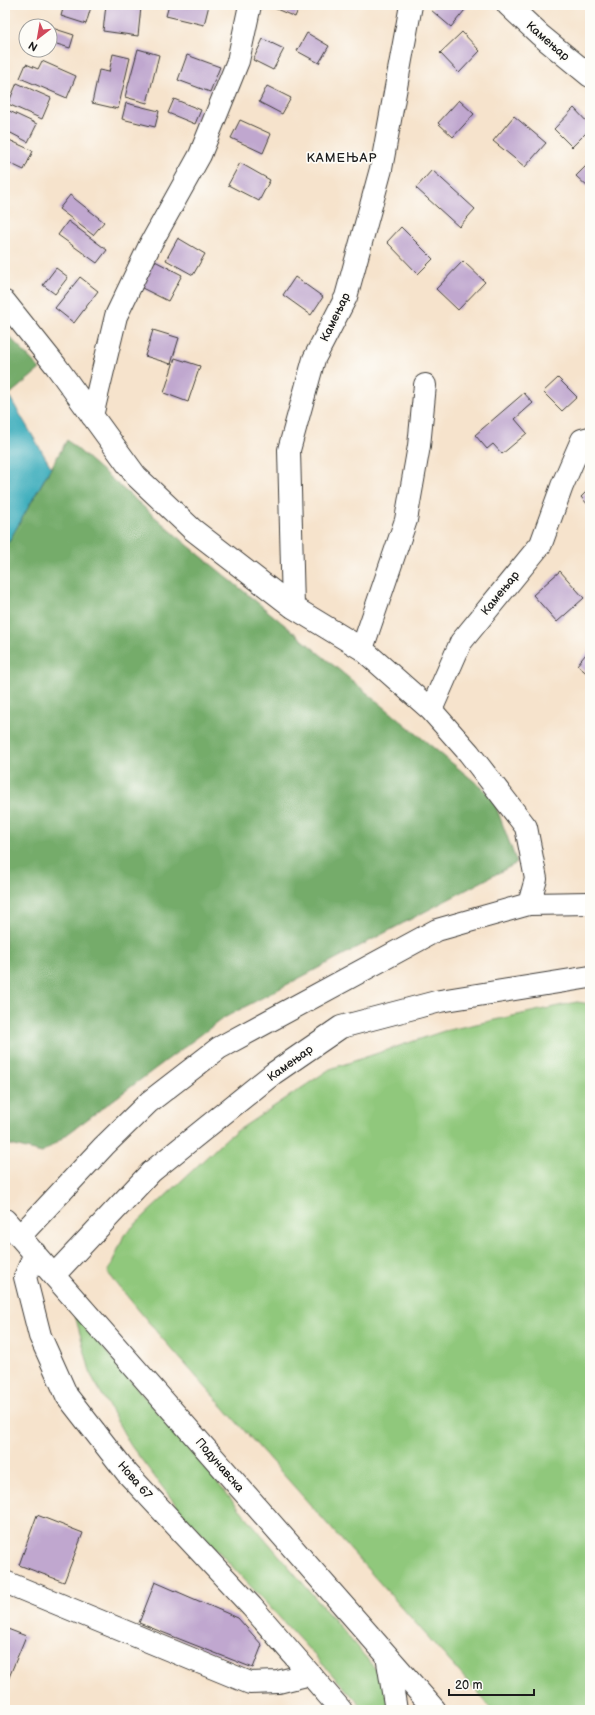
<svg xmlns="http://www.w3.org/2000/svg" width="595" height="1715" font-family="'Balsamiq Sans',sans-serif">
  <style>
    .green { fill: #90c87b; stroke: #56724c }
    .forest { fill: #74ac6b; stroke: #486444 }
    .water { fill: #41afbd; stroke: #2e666c }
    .building { fill: #c0a7cf }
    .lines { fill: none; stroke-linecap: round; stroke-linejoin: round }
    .minor-casing { stroke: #3d3a36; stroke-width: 24 }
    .minor { stroke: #fff; stroke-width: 22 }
    .labels { text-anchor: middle; stroke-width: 3.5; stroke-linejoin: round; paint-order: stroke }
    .street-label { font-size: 12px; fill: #1c1c1c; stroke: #fdfcf7 }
    .neighbourhood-label { font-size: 13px; letter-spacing: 1px; fill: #1c1c1c; stroke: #fdfcf7 }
  </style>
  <rect width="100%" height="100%" fill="#fdfcf7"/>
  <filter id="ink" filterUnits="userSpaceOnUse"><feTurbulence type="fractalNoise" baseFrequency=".025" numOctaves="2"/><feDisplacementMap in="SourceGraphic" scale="8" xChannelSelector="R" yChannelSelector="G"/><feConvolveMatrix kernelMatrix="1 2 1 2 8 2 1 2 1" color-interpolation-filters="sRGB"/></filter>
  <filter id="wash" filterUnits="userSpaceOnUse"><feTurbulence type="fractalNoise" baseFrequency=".012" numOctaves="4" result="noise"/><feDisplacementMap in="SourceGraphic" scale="16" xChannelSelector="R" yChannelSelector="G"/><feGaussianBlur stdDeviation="0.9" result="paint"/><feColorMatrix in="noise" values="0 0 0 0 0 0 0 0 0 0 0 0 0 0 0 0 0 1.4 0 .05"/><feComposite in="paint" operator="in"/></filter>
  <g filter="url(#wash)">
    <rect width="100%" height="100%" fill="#f6e3cc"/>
    <!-- green -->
    <path class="green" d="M577,1002L590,1004V1710H493L160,1336L108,1273L124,1235L228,1137L330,1069L444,1031Z
      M75,1315L385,1680L391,1710H365L180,1510L131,1446L91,1375Z"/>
    <!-- forest -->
    <path class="forest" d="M5,332L40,369L9,395L5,389Z
      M67,440L178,537L492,796L517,863L222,1019L42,1153L7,1144L5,1141V542L8,543Z"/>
    <!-- water -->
    <path class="water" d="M5,389L51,467L8,543L5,542Z"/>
    <g id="blocks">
      <!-- building -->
      <path class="building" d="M64,5H85L91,7L86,24L61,16Z
        M106,5L141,7L138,36L103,31Z
        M169,5H209L204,25L166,16Z
        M267,5H300L295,17Z
        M435,5H469L451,27L431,10Z
        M52,28L74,35L70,48L50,42Z
        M462,32L480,51L459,73L440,53Z
        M307,33L329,46L319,63L297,51Z
        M263,39L284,49L273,70L253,60Z
        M138,49L159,55L147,103L125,97Z
        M113,54L130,58L118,109L92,103L99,70L109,72Z
        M187,55L220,67L210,92L178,80Z
        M42,61L76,76L67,98L20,78L26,64L38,69Z
        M17,83L51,98L42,119L8,104Z
        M267,86L291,98L282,114L259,102Z
        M174,99L201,110L195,124L168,113Z
        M459,100L474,114L453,137L438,123Z
        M126,103L159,111L155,127L122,119Z
        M574,108L590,125V129L572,147L554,129Z
        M5,109L37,124L28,142L5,130Z
        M514,116L546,143L525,167L493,141Z
        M240,120L271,134L263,153L231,138Z
        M5,138L33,151L24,170L5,161Z
        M590,162V189L576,176Z
        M240,163L270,180L259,201L228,185Z
        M432,170L475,209L459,227L416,188Z
        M70,195L104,222L93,235L59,209Z
        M68,221L107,250L97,263L58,235Z
        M401,227L433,259L418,274L387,242Z
        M178,238L205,254L193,275L166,260Z
        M153,260L182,275L168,301L140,287Z
        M463,261L485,282L458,310L436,289Z
        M56,268L68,277L55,294L43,285Z
        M80,277L98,291L74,323L55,308Z
        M295,277L323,297L311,315L283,295Z
        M153,330L179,338L171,364L145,356Z
        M175,358L200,366L188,402L164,393Z
        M558,378L577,397L562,411L543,392Z
        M524,393L533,403L515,419L527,433L502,454L493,444L487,449L475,435Z
        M590,488V507L581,497Z
        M560,571L584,598L557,622L533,595Z
        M590,649V676L577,665Z
        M37,1515L83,1533L64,1582L19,1565Z
        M155,1582L238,1618L262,1645L253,1668L139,1623Z
        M5,1628L26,1636L5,1687Z"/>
    </g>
  </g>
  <g filter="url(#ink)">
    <use href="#blocks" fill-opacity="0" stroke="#3d3a36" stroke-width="1"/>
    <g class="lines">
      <!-- minor casing -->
      <g class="minor-casing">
        <path id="minor" d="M508,5L540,35L590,76
          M5,302L56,366L136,476L192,529L293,607L362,649L431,710L469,753L526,827L536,879L529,904
          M92,416L116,316L150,245L200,155L238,61L250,5
          M293,607L289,450L314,359L346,297L381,169L411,5
          M362,649L406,520L419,446L425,385
          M431,710L461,642L541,544L562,486L582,440L590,438
          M5,1220L435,1710
          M20,1236L104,1146L149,1102L219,1048L437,930L529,904L590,903
          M35,1253L25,1277L40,1336L67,1396L127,1473L252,1607L341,1710
          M54,1275L151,1172L274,1073L341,1027L440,1001L590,977
          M5,1582L250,1683L278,1682L310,1674
          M387,1656L396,1710"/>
      </g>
      <!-- minor -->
      <use href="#minor" class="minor"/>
    </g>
  </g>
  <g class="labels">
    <!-- street labels -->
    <g class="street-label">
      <text transform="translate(548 41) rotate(41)" y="4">Камењар</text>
      <text transform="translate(335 317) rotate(-64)" y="4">Камењар</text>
      <text transform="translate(500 593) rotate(-51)" y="4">Камењар</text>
      <text transform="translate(290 1063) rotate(-36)" y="4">Камењар</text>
      <text transform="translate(220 1465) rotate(49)" y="4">Подунавска</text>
      <text transform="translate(135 1480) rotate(49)" y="4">Нова 67</text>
    </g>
    <!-- neighbourhood labels -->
    <g class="neighbourhood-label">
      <text x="342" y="162">КАМЕЊАР</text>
    </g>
  </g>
  <!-- margin -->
  <rect width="595" height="1715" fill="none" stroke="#fdfcf7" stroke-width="20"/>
  <!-- north arrow -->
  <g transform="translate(38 38) rotate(211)"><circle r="19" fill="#fdfcf7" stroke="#a3a29f"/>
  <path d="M0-3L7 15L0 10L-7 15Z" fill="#d1495b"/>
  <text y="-6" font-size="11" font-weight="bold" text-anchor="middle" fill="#1c1c1c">N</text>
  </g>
  <!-- scale -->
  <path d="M449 1689v6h85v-6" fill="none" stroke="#1c1c1c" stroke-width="2"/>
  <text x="455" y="1689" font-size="12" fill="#1c1c1c" stroke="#fdfcf7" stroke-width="3" paint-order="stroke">20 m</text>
</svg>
